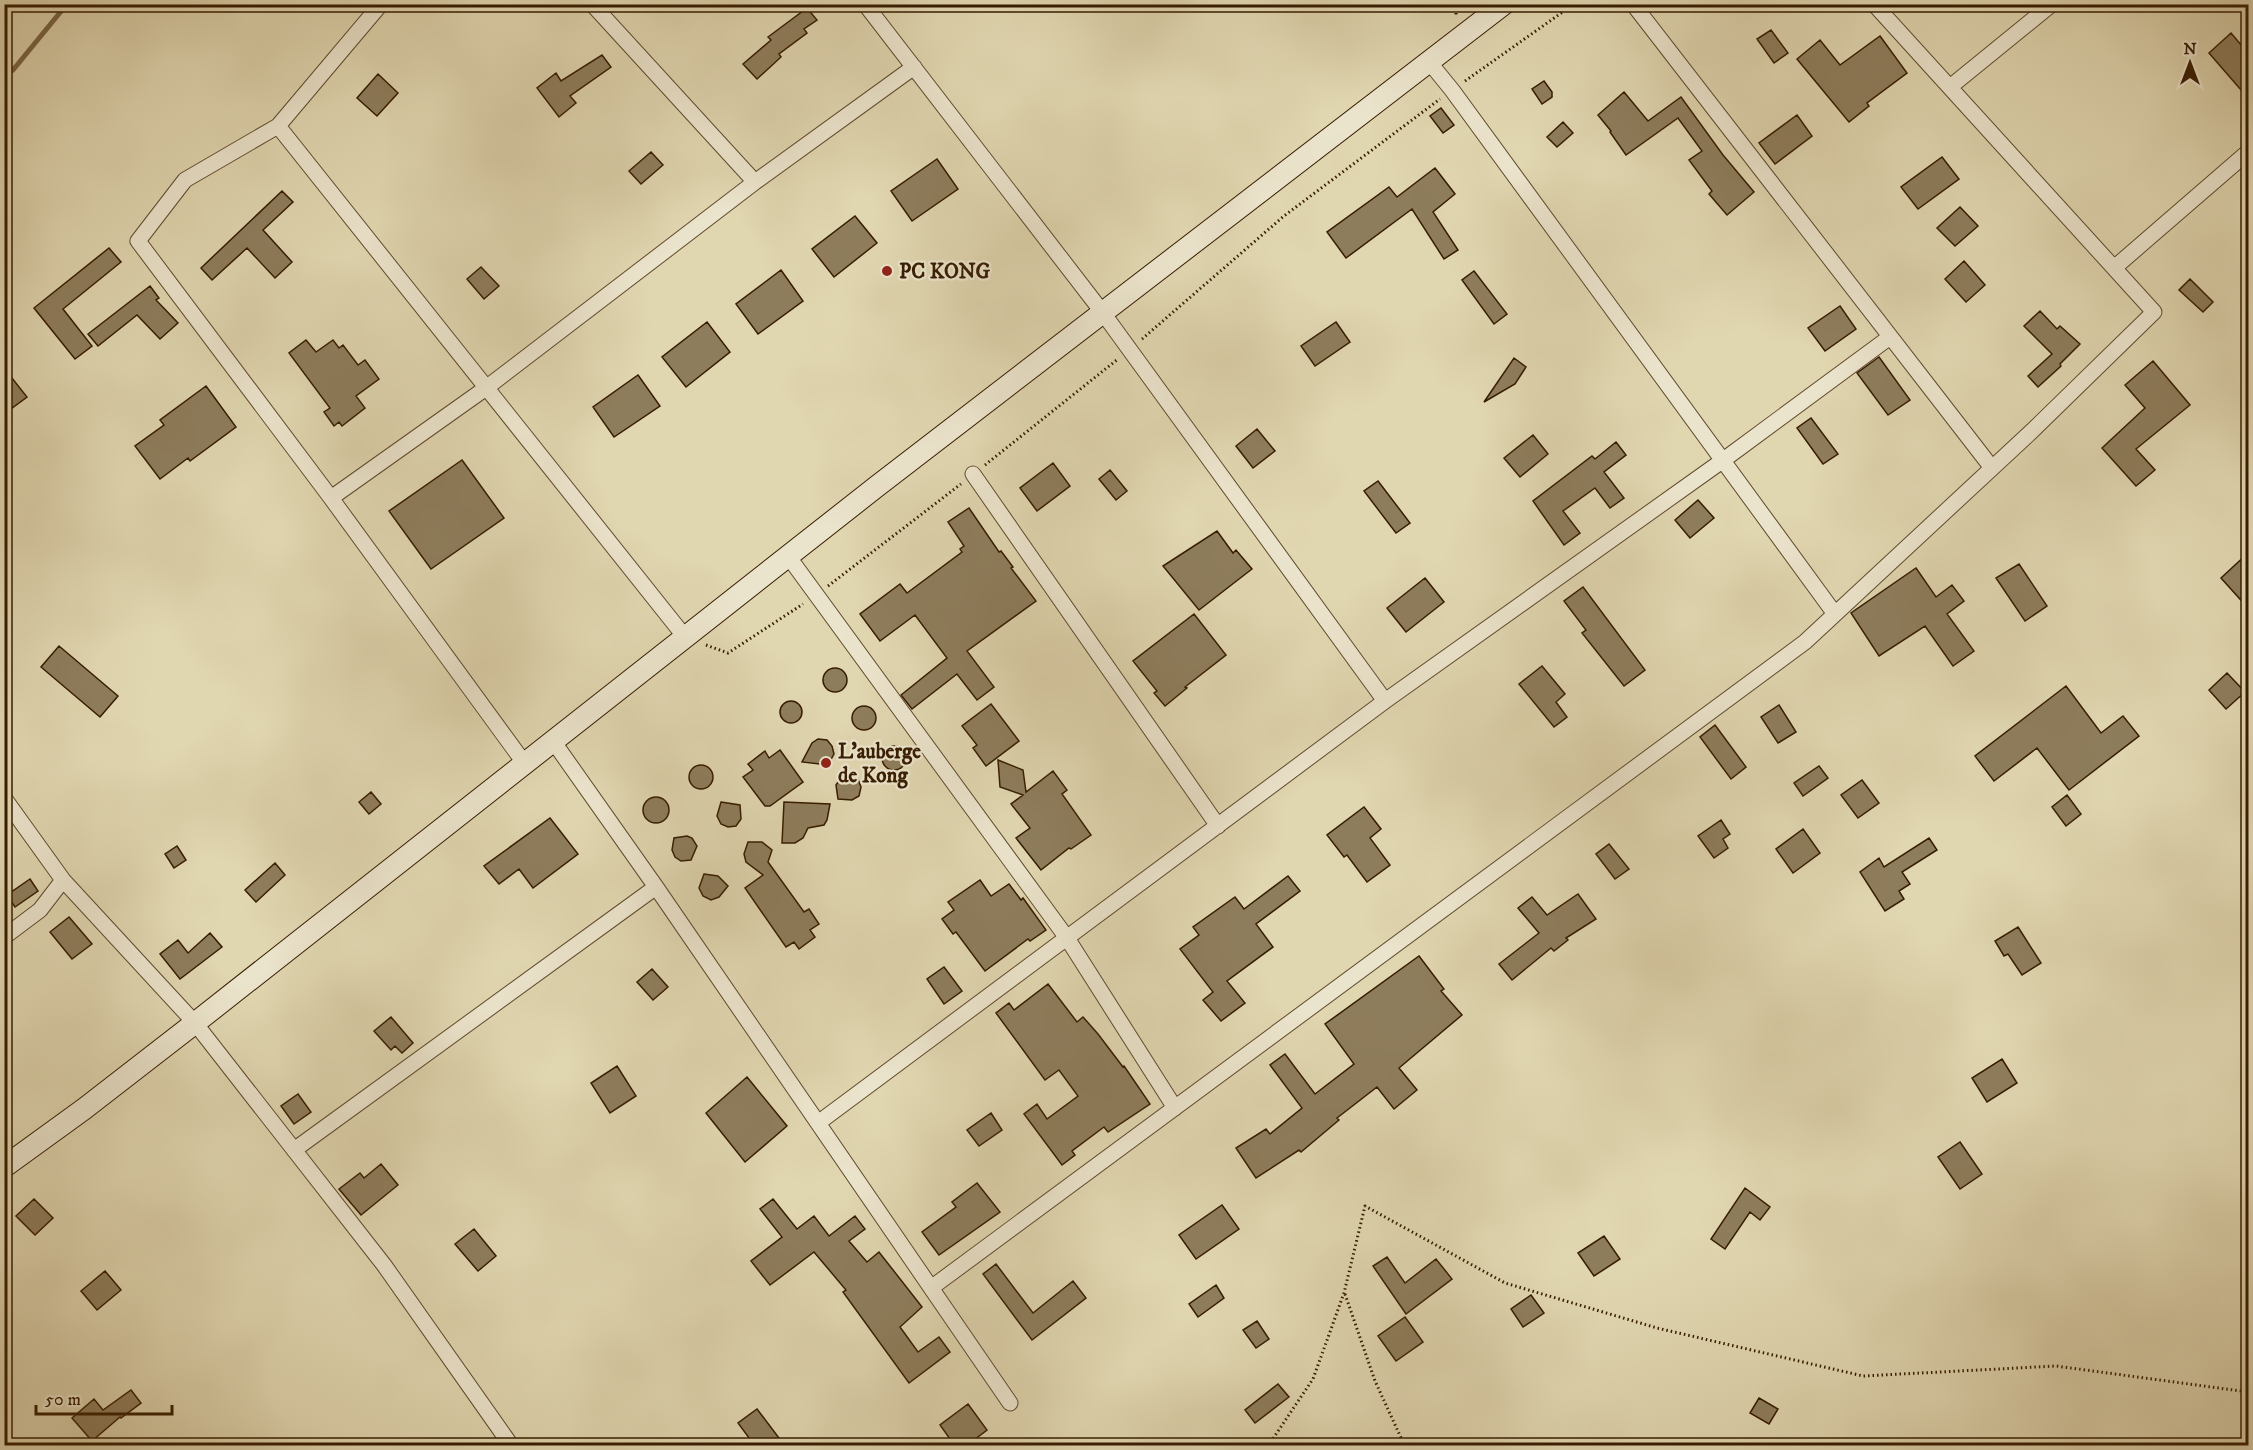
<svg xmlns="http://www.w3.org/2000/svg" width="2253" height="1450" font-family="'IM FELL DW Pica',serif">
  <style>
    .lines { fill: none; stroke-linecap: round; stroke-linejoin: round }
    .stream { stroke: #796646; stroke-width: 5 }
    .building { fill: #8e7d5c; stroke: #361c01; stroke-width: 1.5 }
    .minor-casing { stroke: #604a2d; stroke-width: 17 }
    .secondary-casing { stroke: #361c01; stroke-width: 23 }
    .path { stroke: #361c01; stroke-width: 3; stroke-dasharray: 1.5 3; stroke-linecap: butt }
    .minor { stroke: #ebe4cc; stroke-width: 15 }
    .secondary { stroke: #ebe4cc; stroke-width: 21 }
    .poi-dot { fill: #8f2418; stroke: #ebe4cc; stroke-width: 2 }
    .labels { text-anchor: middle; stroke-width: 4.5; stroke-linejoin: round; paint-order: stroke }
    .poi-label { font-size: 21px; font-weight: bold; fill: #361c01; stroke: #ebe4cc; text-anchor: start }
  </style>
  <rect width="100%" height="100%" fill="#e0d6b0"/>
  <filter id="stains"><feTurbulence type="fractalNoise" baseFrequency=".00333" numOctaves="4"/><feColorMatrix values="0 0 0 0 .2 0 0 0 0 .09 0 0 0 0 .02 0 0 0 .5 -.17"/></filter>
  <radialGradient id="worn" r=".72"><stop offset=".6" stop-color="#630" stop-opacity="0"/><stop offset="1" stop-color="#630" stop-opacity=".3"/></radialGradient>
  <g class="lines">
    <!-- stream -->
    <path class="stream" d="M4,75L13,70L67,4"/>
  </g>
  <!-- building -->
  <path class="building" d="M807,8L817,20L804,29L807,33L779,54L781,57L757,79L743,64L771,40L768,37Z
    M1771,30L1788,53L1774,63L1757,39Z
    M2231,33L2248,53V98L2209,53Z
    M1880,36L1907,73L1867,103L1869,106L1849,122L1797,59L1820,40L1840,65Z
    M602,55L611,67L570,96L576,103L559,117L537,88L556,73L561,81Z
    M378,74L398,93L377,116L357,98Z
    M1544,81L1552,92V97L1542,104L1532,89Z
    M1624,92L1648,121L1681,97L1723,155L1754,192L1727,215L1709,194L1712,191L1689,160L1702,151L1678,118L1626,155L1610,132L1611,131L1598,115Z
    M1441,108L1454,125L1443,133L1430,116Z
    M1797,115L1812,136L1775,164L1759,143Z
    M1563,122L1573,133L1557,147L1547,137Z
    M651,152L663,165L641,184L629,171Z
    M1942,157L1959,179L1918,209L1901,187Z
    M937,159L958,189L912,221L891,191Z
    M1435,168L1455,194L1433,212L1458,250L1444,259L1412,209L1346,258L1327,232L1389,187L1397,197Z
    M282,191L293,202L263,230L292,262L275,278L247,248L212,280L201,268Z
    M1960,207L1978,226L1955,246L1937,228Z
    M855,216L877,243L834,277L812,249Z
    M109,248L121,262L63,309L92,346L75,359L34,308Z
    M1964,261L1985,285L1966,302L1945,279Z
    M481,267L499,286L484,299L467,279Z
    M781,270L803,301L758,334L736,304Z
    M1474,271L1507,314L1494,324L1462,280Z
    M2190,279L2213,302L2203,312L2179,290Z
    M150,286L159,298L156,300L178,323L160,339L137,315L98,346L88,334Z
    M1840,306L1856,329L1825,351L1808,328Z
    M2040,311L2057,329L2060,326L2080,344L2060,364L2061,366L2038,387L2028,376L2052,354L2024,326Z
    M707,322L730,352L686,387L662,357Z
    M1336,322L1350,342L1315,366L1301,346Z
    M306,340L316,352L333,340L339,348L343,345L358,365L365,360L379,379L356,396L365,408L342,426L339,422L334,426L324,412L330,408L289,353Z
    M1879,357L1910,400L1888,415L1857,373Z
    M1514,358L1526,367L1515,384L1484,402Z
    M2153,361L2190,405L2136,449L2155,470L2136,486L2102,448L2145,408L2125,385Z
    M4,368L27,397L4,414Z
    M638,375L660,406L614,437L593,407Z
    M206,386L236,427L190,461L188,458L160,479L135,446L164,425L160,420Z
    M1811,418L1838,454L1823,464L1797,428Z
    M1257,429L1275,451L1253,468L1236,446Z
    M1533,435L1548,454L1520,477L1504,458Z
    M1616,442L1626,455L1604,472L1624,498L1610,508L1595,488L1563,511L1580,533L1564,545L1533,501L1592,456L1595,459Z
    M462,460L504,518L431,569L389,511Z
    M1053,463L1070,486L1037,511L1020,488Z
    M1110,470L1127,491L1116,500L1099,479Z
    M1378,481L1410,523L1396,533L1364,491Z
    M1698,500L1714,518L1690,538L1675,520Z
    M969,508L999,552L1001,551L1013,567L1011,568L1036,601L967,651L994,687L977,700L957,674L912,709L901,695L947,658L915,615L880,641L860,614L900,584L907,593L962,552L960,549L964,546L948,522Z
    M1217,531L1233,553L1236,550L1252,569L1199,610L1163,566Z
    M2248,553V608L2221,578Z
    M2019,564L2047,606L2025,621L1996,578Z
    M1916,568L1936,597L1952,585L1964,601L1947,614L1974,651L1953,666L1925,626L1879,656L1851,613Z
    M1425,578L1444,602L1406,632L1387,608Z
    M1583,587L1645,670L1624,686L1582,633L1586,630L1564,601Z
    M1194,614L1226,655L1185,687L1187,688L1165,706L1154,693L1157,691L1133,661Z
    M59,646L118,696L100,717L41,667Z
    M1542,666L1565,694L1556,702L1567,717L1554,727L1519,684Z
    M823 680a12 12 0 1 1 24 0a12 12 0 1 1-24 0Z
    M2227,673L2245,692L2226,709L2209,690Z
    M2066,686L2101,733L2123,716L2139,736L2069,790L2037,748L1994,781L1975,756Z
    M780 712a11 11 0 1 1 22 0a11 11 0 1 1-22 0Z
    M991,704L1019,741L986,766L973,748L977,745L962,726Z
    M1779,705L1796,732L1778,743L1761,717Z
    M852 718a12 12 0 1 1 24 0a12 12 0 1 1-24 0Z
    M1715,725L1746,767L1731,779L1700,737Z
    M818,739L827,740L832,746L834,754L828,765L802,762L812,743Z
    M882 758a12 12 0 1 1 24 0a12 12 0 1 1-24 0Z
    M780,750L803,782L770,806H765L743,777L753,770L748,764L765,751L769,758Z
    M998,760L1023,770L1026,792L1053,771L1067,790L1062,794L1091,835L1071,849L1069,848L1041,870L1016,838L1030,828L1011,804L1023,795L1000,787Z
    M689 777a12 12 0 1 1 24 0a12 12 0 1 1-24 0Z
    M1819,766L1828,778L1803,796L1794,783Z
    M850,775L858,779L861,787L859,796L852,800L838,799L836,785L841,778Z
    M1862,780L1879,803L1858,818L1841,795Z
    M371,792L381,804L369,814L359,802Z
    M2067,795L2081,814L2066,826L2052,807Z
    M643 810a13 13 0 1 1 26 0a13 13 0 1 1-26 0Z
    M721,802L740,805L741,819L736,826L728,827L721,824L717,816Z
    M784,802L830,804L827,820L824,825L808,828L803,838L795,843H782Z
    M1364,807L1381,829L1370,838L1390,865L1367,882L1347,855L1344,857L1327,835Z
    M550,818L578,854L533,888L519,869L499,884L484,866Z
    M1721,820L1730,834L1723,839L1728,848L1714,858L1698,836Z
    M1803,829L1820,853L1793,873L1776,849Z
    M687,836L692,838L697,846L691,860L681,861L675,857L672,850L674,838Z
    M1929,838L1937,850L1902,872L1910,884L1899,891L1904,899L1885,911L1860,872L1879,858L1884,867Z
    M748,842H762L772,850L768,862L804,912L809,909L819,924L810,930L815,937L799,949L794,942L786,947L745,888L763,875L746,862L744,854Z
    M1609,844L1629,869L1615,879L1596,854Z
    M177,846L186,860L174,868L165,854Z
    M275,863L285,875L256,902L245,890Z
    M704,874L718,876L728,886L719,897L711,900L703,896L699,888Z
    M1288,876L1300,891L1256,924L1273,947L1227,981L1245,1003L1221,1021L1203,1000L1213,992L1180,949L1199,935L1193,927L1235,897L1244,909Z
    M30,879L38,891L15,907L7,895Z
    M980,880L991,896L1009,884L1021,900L1023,898L1046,930L1030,941L1028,939L985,971L956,932L953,934L942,919L954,910L948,902Z
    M1578,894L1596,919L1566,938L1568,940L1554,951L1551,948L1512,980L1499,964L1539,933L1518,908L1532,897L1547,915Z
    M69,917L92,944L72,959L50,932Z
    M2018,927L2041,963L2022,975L2008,954L2004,956L1995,941Z
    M210,933L222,947L180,979L160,954L178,940L188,953Z
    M1419,956L1444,989L1441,991L1462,1015L1399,1068L1417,1090L1394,1109L1377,1087L1337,1118L1339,1120L1301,1152L1299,1150L1256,1178L1236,1148L1266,1129L1270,1134L1302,1108L1270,1065L1285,1054L1315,1094L1354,1064L1325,1024Z
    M944,967L962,991L944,1004L927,979Z
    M652,969L668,987L653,1000L637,982Z
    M1048,984L1077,1022L1083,1017L1098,1034L1123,1067L1124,1066L1150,1104L1108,1132L1104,1127L1072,1151L1075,1155L1062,1165L1024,1114L1037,1104L1047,1119L1078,1096L1059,1070L1045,1080L996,1013L1009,1003L1014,1010Z
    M391,1017L413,1043L402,1053L395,1046L391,1050L374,1031Z
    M2002,1059L2017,1083L1987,1102L1972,1078Z
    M617,1066L636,1096L610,1113L591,1083Z
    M747,1077L787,1126L745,1162L706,1113Z
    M298,1094L311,1112L294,1124L281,1106Z
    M991,1113L1002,1130L979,1146L967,1130Z
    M1960,1142L1982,1174L1960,1189L1938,1157Z
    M381,1164L398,1185L361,1215L339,1189L360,1173L364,1178Z
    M977,1183L1000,1212L939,1255L922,1232L956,1207L952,1202Z
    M1745,1188L1770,1207L1760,1220L1750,1212L1725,1249L1711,1239Z
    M34,1199L53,1218L35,1235L16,1216Z
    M773,1199L797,1229L814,1216L829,1236L855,1216L865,1229L849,1241L867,1262L879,1252L922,1307L900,1327L918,1352L939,1337L950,1352L909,1383L843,1292L846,1290L814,1252L770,1285L751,1261L782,1237L760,1209Z
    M1222,1205L1239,1229L1196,1259L1179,1235Z
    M474,1229L496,1256L478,1271L455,1244Z
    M1604,1236L1620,1259L1594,1276L1578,1253Z
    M1387,1257L1405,1283L1436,1259L1452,1279L1406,1314L1373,1266Z
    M996,1264L1033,1313L1073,1281L1086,1298L1032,1340L983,1274Z
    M105,1271L121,1290L97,1310L81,1291Z
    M1216,1285L1224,1298L1198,1317L1189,1304Z
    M1531,1295L1544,1313L1523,1327L1511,1309Z
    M1405,1317L1423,1342L1396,1361L1378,1336Z
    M1257,1321L1269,1339L1256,1348L1243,1330Z
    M1278,1384L1289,1397L1255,1423L1245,1410Z
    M131,1390L141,1403L121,1418L120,1417L92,1441L72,1418L94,1399L103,1410Z
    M1759,1398L1778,1409L1769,1424L1750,1413Z
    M968,1404L987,1430L966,1446H955L940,1425Z
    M757,1409L785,1446H755L738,1423Z"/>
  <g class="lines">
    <!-- minor casing -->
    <g class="minor-casing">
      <path id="minor" d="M381,4L278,126L185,180L138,241L331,498L525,764
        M592,4L755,182
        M865,4L1103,313L1385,701
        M1633,4L1992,468
        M1430,63L1452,90L1835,614
        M1950,87L2052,4
        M278,126L685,637
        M2114,268L2248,152
        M973,474L1218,826
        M331,498L486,388L755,182L914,67
        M788,556L1067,938L1175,1108
        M553,741L656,887L1010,1403
        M4,798L63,880L195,1023L384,1265L508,1441
        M4,937L40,910L63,880
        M818,1123L1385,701L1722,461L1890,337
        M294,1150L656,887
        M931,1288L1805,642L2032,431L2154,312L1874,4"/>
    </g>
    <!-- secondary casing -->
    <g class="secondary-casing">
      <path id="secondary" d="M4,1167L84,1109L195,1023L876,487L1504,4"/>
    </g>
    <!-- path -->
    <path class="path" d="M1456,4V15
      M1465,81L1574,4
      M1142,339L1284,216L1440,99
      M985,465L1118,359
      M828,586L961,484
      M706,645L728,653L803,604
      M1345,1294L1375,1381L1402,1440L1403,1446
      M1268,1446L1313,1379L1344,1293L1365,1206L1505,1283L1657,1328L1863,1376L2056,1366L2248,1392"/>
    <!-- minor -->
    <use href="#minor" class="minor"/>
    <!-- secondary -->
    <use href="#secondary" class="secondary"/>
  </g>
  <!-- markers -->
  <g class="poi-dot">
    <circle cx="887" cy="271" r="6"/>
    <circle cx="826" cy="763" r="6"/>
  </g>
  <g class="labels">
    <!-- poi labels -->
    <g class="poi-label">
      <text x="899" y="278">PC KONG</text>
      <text x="838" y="758">L’auberge<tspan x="838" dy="24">de Kong</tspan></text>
    </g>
  </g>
  <!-- margin -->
  <rect width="2253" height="1450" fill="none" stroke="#e0d6b0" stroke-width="24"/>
  <rect x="6" y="6" width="2241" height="1438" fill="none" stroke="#361c01" stroke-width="3"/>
  <rect x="12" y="12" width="2229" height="1426" fill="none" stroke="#361c01" stroke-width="1.5"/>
  <!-- north arrow -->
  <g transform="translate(2190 63)" stroke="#ebe4cc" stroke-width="4.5" paint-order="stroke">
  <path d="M0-4.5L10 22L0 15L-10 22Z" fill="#361c01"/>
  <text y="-9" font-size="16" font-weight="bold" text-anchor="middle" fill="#361c01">N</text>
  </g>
  <!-- scale -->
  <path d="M36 1405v9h136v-9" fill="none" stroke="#361c01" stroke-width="3"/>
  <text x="45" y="1405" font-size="18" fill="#361c01" stroke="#ebe4cc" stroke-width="4.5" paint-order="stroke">50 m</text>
  <rect width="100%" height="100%" filter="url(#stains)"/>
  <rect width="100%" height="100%" fill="url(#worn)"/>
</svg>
